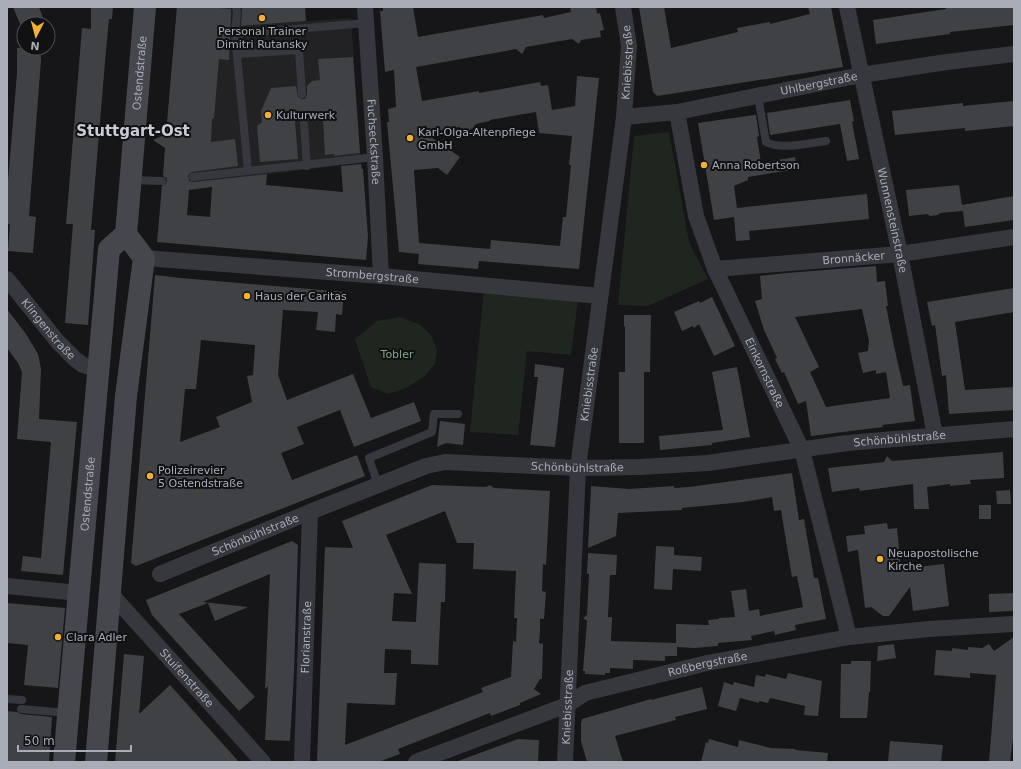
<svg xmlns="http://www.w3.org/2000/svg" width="1021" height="769" font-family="'DejaVu Sans',sans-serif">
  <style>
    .built { fill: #222225 }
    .green { fill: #1e261f }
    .building { fill: #404145; fill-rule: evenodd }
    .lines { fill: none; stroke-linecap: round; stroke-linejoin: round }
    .lane { stroke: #37383d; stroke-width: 8 }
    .street { stroke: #37383d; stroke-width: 16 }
    .secondary { stroke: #45474d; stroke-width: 22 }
    .poi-dot { fill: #f2b134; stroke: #111113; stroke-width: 1.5 }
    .labels { text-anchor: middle; stroke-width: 4; stroke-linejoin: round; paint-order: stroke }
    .poi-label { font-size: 11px; fill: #a8adb8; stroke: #111113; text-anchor: start }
    .street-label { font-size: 11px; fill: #a8adb8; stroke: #111113 }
    .park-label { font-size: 11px; fill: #7fa381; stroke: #111113 }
    .district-label { font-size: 15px; font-weight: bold; fill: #c9ccd4; stroke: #111113 }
  </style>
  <rect width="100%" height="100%" fill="#161618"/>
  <!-- built -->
  <path class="built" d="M177,7H242L241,26L351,18L361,163L162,187Z"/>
  <!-- green -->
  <path class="green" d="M669,132L689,242L708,279L648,306L618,305L634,136Z
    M484,289L578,300L571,355L527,351L518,435L470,432Z
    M399,317L419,324L431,335L437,350L435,364L425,376L406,388L388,394L371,387L355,339L377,321Z"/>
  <!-- building -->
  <path class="building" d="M13,7H39L45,24H20Z
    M91,7H113L112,19H109L105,62L91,230H95L88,325L65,323L73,224H66L82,28L91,29Z
    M177,7H219V8L231,9V12L229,60L219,59L214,118L212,119L211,142L235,139L238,166L192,172L188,175L189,181L194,182L267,174L266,185L343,192L341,166L361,164L362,169H363L368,237L366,260L157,242L162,186L166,184L167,181V178L163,176L165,148L153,140L166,134ZM212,187L210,217L187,215L189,190Z
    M242,7H305L306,21L241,26Z
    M383,7H413L418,37L543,15L544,18L571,12L570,7H596L597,14L600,13L604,30L600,31L601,37L581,40L579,44L572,39L526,47L522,54L516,49L511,50L416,67L422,101L479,91V93L540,82L541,86L548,85L552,110L575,106L577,76L599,78L579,269L479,261L478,269L418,264L419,254L399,252L387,122H389L388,109L396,107L394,70L385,72L380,11H383ZM536,112L539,133L572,136L569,165H571L566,217H563L560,246L491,240L490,249L419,243L414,170L438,168L447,175L460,157L425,133L459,127L465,130H469L473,128L476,124L490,121V120Z
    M639,7H664L671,48L738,32L737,28L770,22V24L810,14L808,7H831L843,67L657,96L653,92Z
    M946,7H1014V25L950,32V34L876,44L873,20L946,9Z
    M17,48H40L41,60L29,216L36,217L33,253L8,251L10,224H7V193L17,73Z
    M353,57L360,153L334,156V154L325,155L323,118L307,120L303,119L295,121L298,159L260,162L257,126L262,122L261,111L271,88L296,86L298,97L302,99H305L307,94V86L312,81L320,80L318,59Z
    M850,100L854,121L852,122L859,159L847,161L840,124L770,135L767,113Z
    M1014,101V126L965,131V128L895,135L892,111L963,103V106Z
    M754,115H756L759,136L757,137L761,163L795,157L797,169L748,177V180L734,186L737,208L867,194L869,219L749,231L750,240L736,241L734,217L714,220L698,123Z
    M959,185L962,205L1014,196V220L965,227L963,211L940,213L938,215L930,216L927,214L909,216L906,190Z
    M876,266L877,282L885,281L888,306H886L894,346L903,386L910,385L915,421L882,425L883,427L811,436L806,401L798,404L784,372L782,373L775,359L777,358L764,330L755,301L762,299L760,276L787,273ZM862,309L869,341L868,351L858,353L863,373L876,370V374L886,372L890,398L826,407L810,372L819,367L795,317Z
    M155,275L181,278L344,292L342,315L336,314L335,332L316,330L318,312L283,310L278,375L287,400L353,374L371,418L414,402L421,421L354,447L340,410L297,427L304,444L281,453L292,480L357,455L365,476L136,566L131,563ZM201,340L255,345L253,375L247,376L252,402L216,417L220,427L180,442L185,389H196Z
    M1014,288V312L955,322L965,390L1014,387V410L949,414L946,375L942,376L935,325L932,326L927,302Z
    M712,297L735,346L714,356L699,324L694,328L693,326L682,331L674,312L699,301L700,303Z
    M7,309L26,334L38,354L41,369L39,419L77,422L63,575L21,571L23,556L41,558L51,442L17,439L22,372L18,363L7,348Z
    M624,315H651L650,372H644V443H619V372H625V326H624Z
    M535,364L564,368L555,447L530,445L538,377H534Z
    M737,367L750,437L712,443V445L660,450L659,436L723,430L712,372Z
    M440,421L465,424L463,445L446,443L437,447Z
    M1003,452L1004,478L970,480L971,484L950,486V484L927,487L929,509H914L913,484L867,490L860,491L859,488L832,492L828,468L884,462L887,456L892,461Z
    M792,473L799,520L804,519L814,578H818L826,619L795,625L796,630L775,635L774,631L751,636L752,640L718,643V646L694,648L677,647V656H665V661L633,660V669L610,668V673H605V675L585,674V671H583L587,621L583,618L587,615L589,574H587L588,553L617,555L616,575H610L608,617H612L611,641L676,643V624L709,625L708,620L719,619V618L735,617L731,591L746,589L749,611L759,609L760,616L803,607L797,576L792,577L781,510L774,511L772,497L743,502L682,508V510L618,513L616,536L588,548L591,486L629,489L674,486V488L689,487Z
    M432,485L486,487L490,485L494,488L550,491L546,565L543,564L542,591L546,592L544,619H540V631L539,643L543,644L542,679H540L534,689L541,694L520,703V705L491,716L490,713L398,749L400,754L378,762H317L325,547L353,548L342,521ZM445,511L457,543H474L473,569L516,571L514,618H517L516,642L513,641L511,677L481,688L483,692L345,745L347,703L395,705L397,673H384L385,649L411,650V664L438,665L441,602H445L446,564L419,563L416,622L392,621L394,593L412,594L386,535Z
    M1010,490L1011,504H997L996,491Z
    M979,505H991V519H979Z
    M887,523L888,529L897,528L901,569L944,564L949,606L913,611L910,587L889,616H883L871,607L865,608L858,550L848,552L846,536L865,534L864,526Z
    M292,541L298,545L294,672L290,741L265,740L268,686L265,689L270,574L203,602L248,607L215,621L208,603L179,614L255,697L239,711L152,615L146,600Z
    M656,546L674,547V555L702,557L701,571L673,569L672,590L654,589Z
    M1014,593V611L989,612V594Z
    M7,603L65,608L58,688L24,685L28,645L7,643Z
    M1014,637V738H1013L1010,762H989L996,675L970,673V678L934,675L936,650L952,651V648L968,650V647L982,648L989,644L994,651Z
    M894,644L896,658L877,661L878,646Z
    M124,654L144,656L139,714L170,685L239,762H115Z
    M851,661H871L870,692H869L867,718H840L841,664H851Z
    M788,673L822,681L818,716L804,715L805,706L770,698L768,703L759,701V703L740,698L736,711L718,706L724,682L733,685L734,682L754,687L756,675L765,677L766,674L786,679Z
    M702,687L707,709L675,717L676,720L615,736L623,762H587L581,741V724L582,719L651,699V700Z
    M7,711L17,712L21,714L52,717L49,762H7Z
    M518,739L539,740L538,762H459L458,761Z
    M709,739L738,747L739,740L771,748L795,749V750L828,753L827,762H701L706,742L708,743Z
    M890,741L943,745L941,762H888Z"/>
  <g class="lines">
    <!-- lane -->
    <path class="lane" d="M236,7L237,12L235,34L248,171
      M235,34L366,23
      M237,54L299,50L302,94
      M758,96L766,142C780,150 810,143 826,141
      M304,124L307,166
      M193,177L375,157
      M132,180L162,181
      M378,485L369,458L432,432L434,414H458
      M7,699L22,700
      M21,709L68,713"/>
    <!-- street -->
    <g class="street">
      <path id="s1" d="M365,7L375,157L381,276"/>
      <path id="s2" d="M847,7L900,254L935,435"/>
      <path id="s3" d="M677,112L696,216L715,269L802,450L849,637"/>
      <path id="s4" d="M624,117L677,112L861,75L947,62L1014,54"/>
      <path id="s5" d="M144,258L381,276L600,296"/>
      <path id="s6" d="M715,269L900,254L1014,237"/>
      <path id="s7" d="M7,279L58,342L75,359L83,365L98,369"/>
      <path id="s8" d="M160,574L310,512L426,466L445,462L578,468L640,467L708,463L847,443L1014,429"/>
      <path d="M7,586L79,593"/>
      <path id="s9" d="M111,594L263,762"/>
      <path id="s10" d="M302,762L310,512"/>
      <path id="s11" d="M416,762L567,705L585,693L707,663L849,637L929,629L1014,624"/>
      <path id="s12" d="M565,762L578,468L624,117L629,46L623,7"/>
    </g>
    <!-- secondary -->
    <g class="secondary">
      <path id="s13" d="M64,762L109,249L126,234"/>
      <path id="s14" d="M96,762L126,396L144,258L126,234L145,7"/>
    </g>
  </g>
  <!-- markers -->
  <g class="poi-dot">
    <circle cx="262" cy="18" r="4"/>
    <circle cx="268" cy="115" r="4"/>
    <circle cx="410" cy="138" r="4"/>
    <circle cx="704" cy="165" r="4"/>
    <circle cx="247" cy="296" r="4"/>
    <circle cx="150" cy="476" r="4"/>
    <circle cx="880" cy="559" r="4"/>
    <circle cx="58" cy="637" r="4"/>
  </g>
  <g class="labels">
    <!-- poi labels -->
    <g class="poi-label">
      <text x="262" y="35" text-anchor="middle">Personal Trainer<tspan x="262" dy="13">Dimitri Rutansky</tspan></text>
      <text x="276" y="119">Kulturwerk</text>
      <text x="418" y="136">Karl-Olga-Altenpflege<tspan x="418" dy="13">GmbH</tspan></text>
      <text x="712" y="169">Anna Robertson</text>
      <text x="255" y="300">Haus der Caritas</text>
      <text x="158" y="474">Polizeirevier<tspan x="158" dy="13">5 Ostendstraße</tspan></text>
      <text x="888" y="557">Neuapostolische<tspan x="888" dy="13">Kirche</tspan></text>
      <text x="66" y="641">Clara Adler</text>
    </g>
    <!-- street labels -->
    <g class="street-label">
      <text dy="4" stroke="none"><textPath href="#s12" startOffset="703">Kniebisstraße</textPath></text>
      <text dy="4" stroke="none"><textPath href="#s14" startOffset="698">Ostendstraße</textPath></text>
      <text dy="4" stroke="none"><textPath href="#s4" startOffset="198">Uhlbergstraße</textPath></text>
      <text dy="4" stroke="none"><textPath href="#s1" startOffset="135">Fuchseckstraße</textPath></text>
      <text dy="4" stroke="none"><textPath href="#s2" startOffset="218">Wunnensteinstraße</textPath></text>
      <text dy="4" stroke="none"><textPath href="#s6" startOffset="139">Bronnäcker</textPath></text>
      <text dy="4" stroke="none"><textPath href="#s5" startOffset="229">Strombergstraße</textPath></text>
      <text dy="4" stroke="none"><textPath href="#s7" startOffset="65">Klingenstraße</textPath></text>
      <text dy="4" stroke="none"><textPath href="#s3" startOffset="277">Einkornstraße</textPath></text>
      <text dy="4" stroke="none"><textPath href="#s12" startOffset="379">Kniebisstraße</textPath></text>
      <text dy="4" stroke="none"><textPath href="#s8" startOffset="763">Schönbühlstraße</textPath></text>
      <text dy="4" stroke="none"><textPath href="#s8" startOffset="439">Schönbühlstraße</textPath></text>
      <text dy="4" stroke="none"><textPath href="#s13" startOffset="269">Ostendstraße</textPath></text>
      <text dy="4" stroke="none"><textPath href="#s8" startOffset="103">Schönbühlstraße</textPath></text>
      <text dy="4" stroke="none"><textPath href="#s10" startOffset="125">Florianstraße</textPath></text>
      <text dy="4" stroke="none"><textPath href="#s11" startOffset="309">Roßbergstraße</textPath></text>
      <text dy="4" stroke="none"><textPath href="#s9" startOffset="113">Stuifenstraße</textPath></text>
      <text dy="4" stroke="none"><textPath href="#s12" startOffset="55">Kniebisstraße</textPath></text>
    </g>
    <!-- park labels -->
    <g class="park-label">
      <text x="397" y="358">Tobler</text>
    </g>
    <!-- district labels -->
    <g class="district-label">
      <text x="133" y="136">Stuttgart-Ost</text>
    </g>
  </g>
  <!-- border -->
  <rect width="1021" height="769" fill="none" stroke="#a8adb8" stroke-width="16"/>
  <!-- north arrow -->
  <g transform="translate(36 36) rotate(186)"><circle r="19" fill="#111113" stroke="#4d4f55"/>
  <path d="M0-3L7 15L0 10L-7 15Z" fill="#f2b134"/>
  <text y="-6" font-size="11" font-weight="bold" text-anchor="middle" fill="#a8adb8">N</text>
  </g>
  <!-- scale -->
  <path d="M18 745v6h113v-6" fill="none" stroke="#a8adb8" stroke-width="2"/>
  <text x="24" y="745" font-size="12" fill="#a8adb8" stroke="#111113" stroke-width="3" paint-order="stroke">50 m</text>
</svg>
